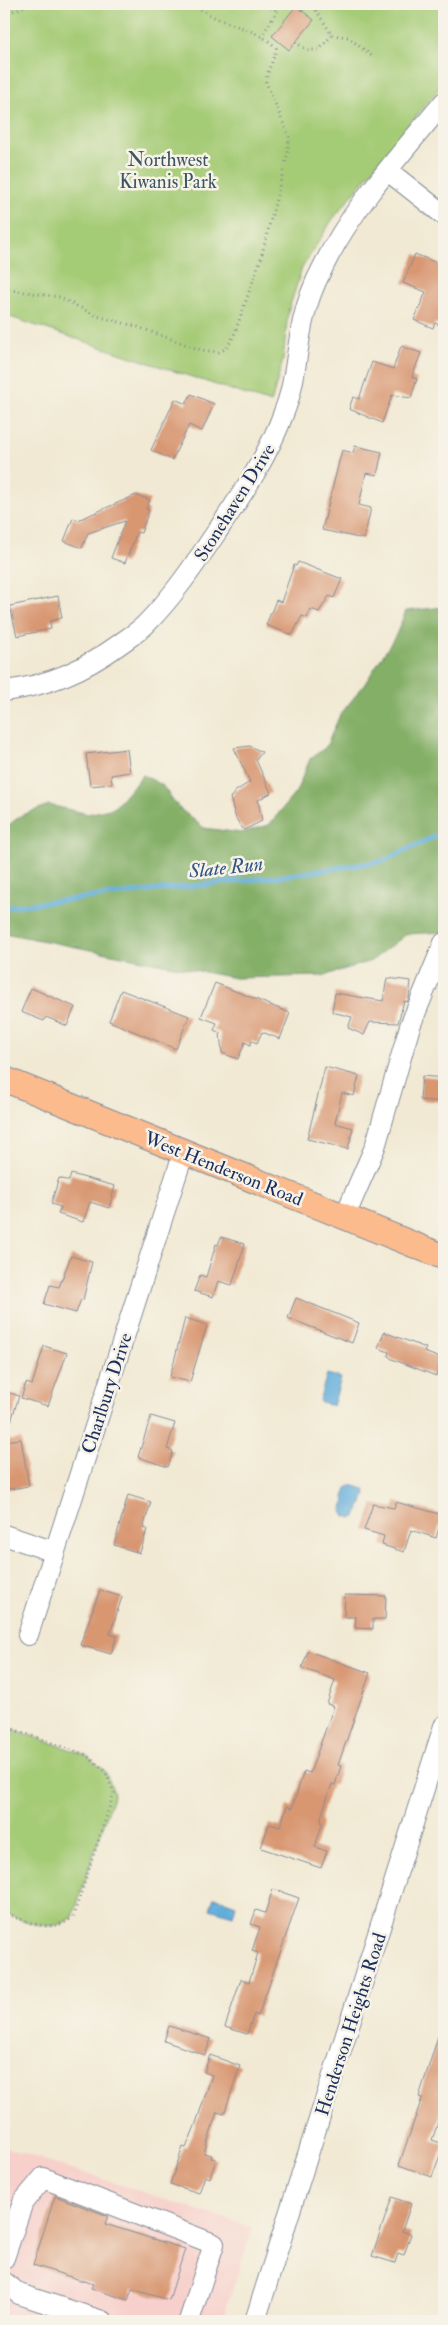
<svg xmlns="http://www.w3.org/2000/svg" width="448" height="2325" font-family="'IM FELL Double Pica',serif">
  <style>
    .built { fill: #f7d0cb }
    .green { fill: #a4cb75; stroke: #607d6a }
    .forest { fill: #83af66; stroke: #4f6f62 }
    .water { fill: #62aedb; stroke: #3e6e9c }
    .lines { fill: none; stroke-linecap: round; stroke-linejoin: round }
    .stream { stroke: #62aedb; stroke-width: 5 }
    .building { fill: #d89671 }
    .minor-casing { stroke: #868c98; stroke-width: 22 }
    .major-casing { stroke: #868c98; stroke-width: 27 }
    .path { stroke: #868c98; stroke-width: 3; stroke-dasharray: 1 4; stroke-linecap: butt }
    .minor { stroke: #fff; stroke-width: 20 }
    .major { stroke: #fbbb8d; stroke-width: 25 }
    .labels { text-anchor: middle; stroke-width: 5; stroke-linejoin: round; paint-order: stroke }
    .park-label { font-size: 19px; fill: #3d5664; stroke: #f7f3e8 }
    .street-label { font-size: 19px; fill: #1b2f5e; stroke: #f7f3e8 }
    .water-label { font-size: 20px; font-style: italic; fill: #305584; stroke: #f7f3e8 }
  </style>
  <rect width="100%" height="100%" fill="#f7f3e8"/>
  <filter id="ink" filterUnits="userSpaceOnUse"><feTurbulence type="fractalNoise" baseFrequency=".02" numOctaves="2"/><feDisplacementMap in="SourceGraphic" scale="10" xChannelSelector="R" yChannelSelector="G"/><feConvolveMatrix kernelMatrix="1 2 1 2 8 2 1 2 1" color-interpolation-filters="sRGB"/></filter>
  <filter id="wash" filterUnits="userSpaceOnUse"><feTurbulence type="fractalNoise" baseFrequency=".0096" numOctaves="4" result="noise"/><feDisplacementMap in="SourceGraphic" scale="20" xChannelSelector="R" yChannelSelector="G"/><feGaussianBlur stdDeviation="1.12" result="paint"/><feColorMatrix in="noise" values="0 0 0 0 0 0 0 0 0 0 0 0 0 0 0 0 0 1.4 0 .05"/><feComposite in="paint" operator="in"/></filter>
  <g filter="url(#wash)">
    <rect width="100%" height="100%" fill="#f1e9d3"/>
    <!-- built -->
    <path class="built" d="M4,2147L253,2228L222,2321H4Z"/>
    <!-- green -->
    <path class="green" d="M4,4H444V82L332,220L302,268L288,312L283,360L271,403L4,315Z
      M4,1726L86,1755L105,1771L114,1793L73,1917C50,1935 28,1921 4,1913Z"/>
    <!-- forest -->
    <path class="forest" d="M444,607V932L407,934L371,961L323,976L235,978L4,933V829L20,816L49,805L88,814L114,808L143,775L162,785L179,808L204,828L241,833L269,825L296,792L310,759L326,747L340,715L364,685L396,635L406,611Z"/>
    <!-- water -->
    <path class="water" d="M327,1374L341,1378L333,1406L319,1401Z
      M351,1485L364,1489L366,1493L363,1503L360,1505L356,1517L352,1518L345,1516L342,1512L345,1501L344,1497L347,1488Z
      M214,1897L236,1905L233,1916L210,1909Z"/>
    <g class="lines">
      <!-- stream -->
      <path class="stream" d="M4,907L283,876L383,861L444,832"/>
    </g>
    <g id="blocks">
      <!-- building -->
      <path class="building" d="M296,6L314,20L289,50L272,36Z
        M415,254L444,266L439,282L444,284V327L435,323L433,328L414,320L426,292L403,283Z
        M401,346L421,353L412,377L417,379L411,398L392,395L382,423L349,409L353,397L359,399L372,362L393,369Z
        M191,394L214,404L202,431L189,425L172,460L151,450L175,399L186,404Z
        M355,446L382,452L377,475L366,473L359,505L371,508L364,539L322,530L342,450L353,453Z
        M136,495L150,500L146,509L149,510L141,533L137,532L125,563L111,558L125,521L88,533L82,548L64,541L73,518L78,520Z
        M298,562L342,579L334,598L329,596L319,612L311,609L307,618L302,616L292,635L266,625L276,600L281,602L294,565L296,566Z
        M58,596L62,618L50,621L51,629L17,636L10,606Z
        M250,746L262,752L256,760L271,793L258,800L262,821L244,830L236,819L230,797L234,795V792L250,782L234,748Z
        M127,749L130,772L111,775L112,784L90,786L86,754Z
        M387,978L411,981L409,998L407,1002L404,1001L398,1023L370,1022L364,1035L348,1028L352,1017L332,1012L335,993L383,1001Z
        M215,983L290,1013L280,1039L262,1032L257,1043L252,1041L250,1045L245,1042L238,1059L222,1053L220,1033L214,1030L217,1023L201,1017Z
        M31,988L75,1007L67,1026L46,1017L44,1021L21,1012Z
        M121,990L189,1016L176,1049L109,1021Z
        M325,1067L359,1076L354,1096L342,1093L335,1123L353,1128L348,1149L307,1139Z
        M422,1076L444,1078V1102L420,1100Z
        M71,1174L115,1186L109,1208L90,1202L83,1222L58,1214L61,1207L51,1204L59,1178L69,1181Z
        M221,1237L245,1244L232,1285L218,1281L213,1297L194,1291L200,1275L206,1277L216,1244L218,1245Z
        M71,1256L92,1262L83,1300L81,1299L76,1313L44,1304L50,1285L59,1287Z
        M296,1298L359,1323L352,1343L288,1318Z
        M185,1318L207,1325L190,1382L170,1377Z
        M384,1332L426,1348L424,1352L443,1359L436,1376L392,1359L388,1356L389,1352L378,1348Z
        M44,1346L67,1353L48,1406L21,1398L26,1383L32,1385Z
        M4,1391L19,1396L7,1434H4Z
        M151,1416L175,1423L167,1449L173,1451L168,1467L138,1457Z
        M21,1439L29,1486L4,1490V1441Z
        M128,1495L151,1502L143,1528L147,1529L140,1553L114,1545Z
        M396,1502L443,1515L436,1538L411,1530L404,1552L382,1545L384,1536L364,1530L373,1504L394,1508Z
        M100,1590L122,1597L110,1634L117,1636L111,1654L80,1645Z
        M345,1595L386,1596L385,1619H373V1629L355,1628L356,1617H344Z
        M308,1651L370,1673L338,1765L341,1766L335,1785L332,1784L321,1817L322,1825L315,1847L327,1851L321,1868L261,1848L269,1824L280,1827L287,1806L292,1808L304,1771L310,1773L334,1706L327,1704L335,1680L302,1668Z
        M273,1889L299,1898L258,2016L254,2014L247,2034L225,2027L241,1979L249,1982L258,1953L252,1951L260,1927L251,1924L256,1910L265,1913Z
        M169,2026L211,2039L205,2055L164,2041Z
        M441,2027L444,2028V2105L432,2140L444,2144L432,2177L399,2165L422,2098L419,2097Z
        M210,2055L240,2066L224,2114L217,2112L204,2153L212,2155L211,2158L216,2159L210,2178L205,2176L199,2193L170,2184L183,2147L186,2148L195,2126L212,2075L204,2072Z
        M55,2196L108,2216L105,2224L185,2249L169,2300L132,2289L128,2300L91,2288L93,2284L33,2265Z
        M392,2197L411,2204L402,2231L411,2234L404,2255L398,2253L395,2263L372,2256Z"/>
    </g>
  </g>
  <g filter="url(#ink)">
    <use href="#blocks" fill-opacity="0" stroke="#868c98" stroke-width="1"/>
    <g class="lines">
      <!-- minor casing -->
      <g class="minor-casing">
        <path id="minor" d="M388,171L444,215
          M4,691C48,686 84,670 120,644C128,638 138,632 145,625C174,596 197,561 220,527C245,490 269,454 284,412C296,382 296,351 303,321C307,302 314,284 323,267C352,207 402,153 444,102
          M345,1216L375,1147L410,1026L444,943
          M4,1535L55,1552
          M28,1635L184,1151
          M4,2258L23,2202L43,2178L214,2244L189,2321
          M4,2282L19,2294L102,2321
          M255,2321L444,1726"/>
      </g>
      <!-- major casing -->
      <g class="major-casing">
        <path id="major" d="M4,1079L444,1257"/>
      </g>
      <!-- path -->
      <path class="path" d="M265,6L279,11
        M302,11V4
        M4,15L29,4
        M332,35L348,37L373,57
        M261,37L282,4
        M295,42L307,50H319L332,35L312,4
        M4,289L59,297L97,316L138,327L201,350L219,352L227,348L234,335L261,258L288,152L289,137L266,82C267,70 274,61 276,48C256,25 216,26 195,4
        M4,1726L86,1755L105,1771L114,1793L73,1917C50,1935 28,1921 4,1913"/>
      <!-- minor -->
      <use href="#minor" class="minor"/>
      <!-- major -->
      <use href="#major" class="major"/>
    </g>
  </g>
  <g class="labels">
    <!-- park labels -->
    <g class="park-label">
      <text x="168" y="166">Northwest<tspan x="168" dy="22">Kiwanis Park</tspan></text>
    </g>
    <!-- street labels -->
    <g class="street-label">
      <text transform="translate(234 502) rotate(-58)" y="7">Stonehaven Drive</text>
      <text transform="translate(224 1168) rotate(22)" y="7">West Henderson Road</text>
      <text transform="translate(106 1393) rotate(-72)" y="7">Charlbury Drive</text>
      <text transform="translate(350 2024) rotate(-72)" y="7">Henderson Heights Road</text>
    </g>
    <!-- water labels -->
    <g class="water-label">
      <text transform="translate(226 867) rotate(-6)" y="7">Slate Run</text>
    </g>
  </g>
  <!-- margin -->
  <rect width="448" height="2325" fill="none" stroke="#f7f3e8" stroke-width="20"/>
</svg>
